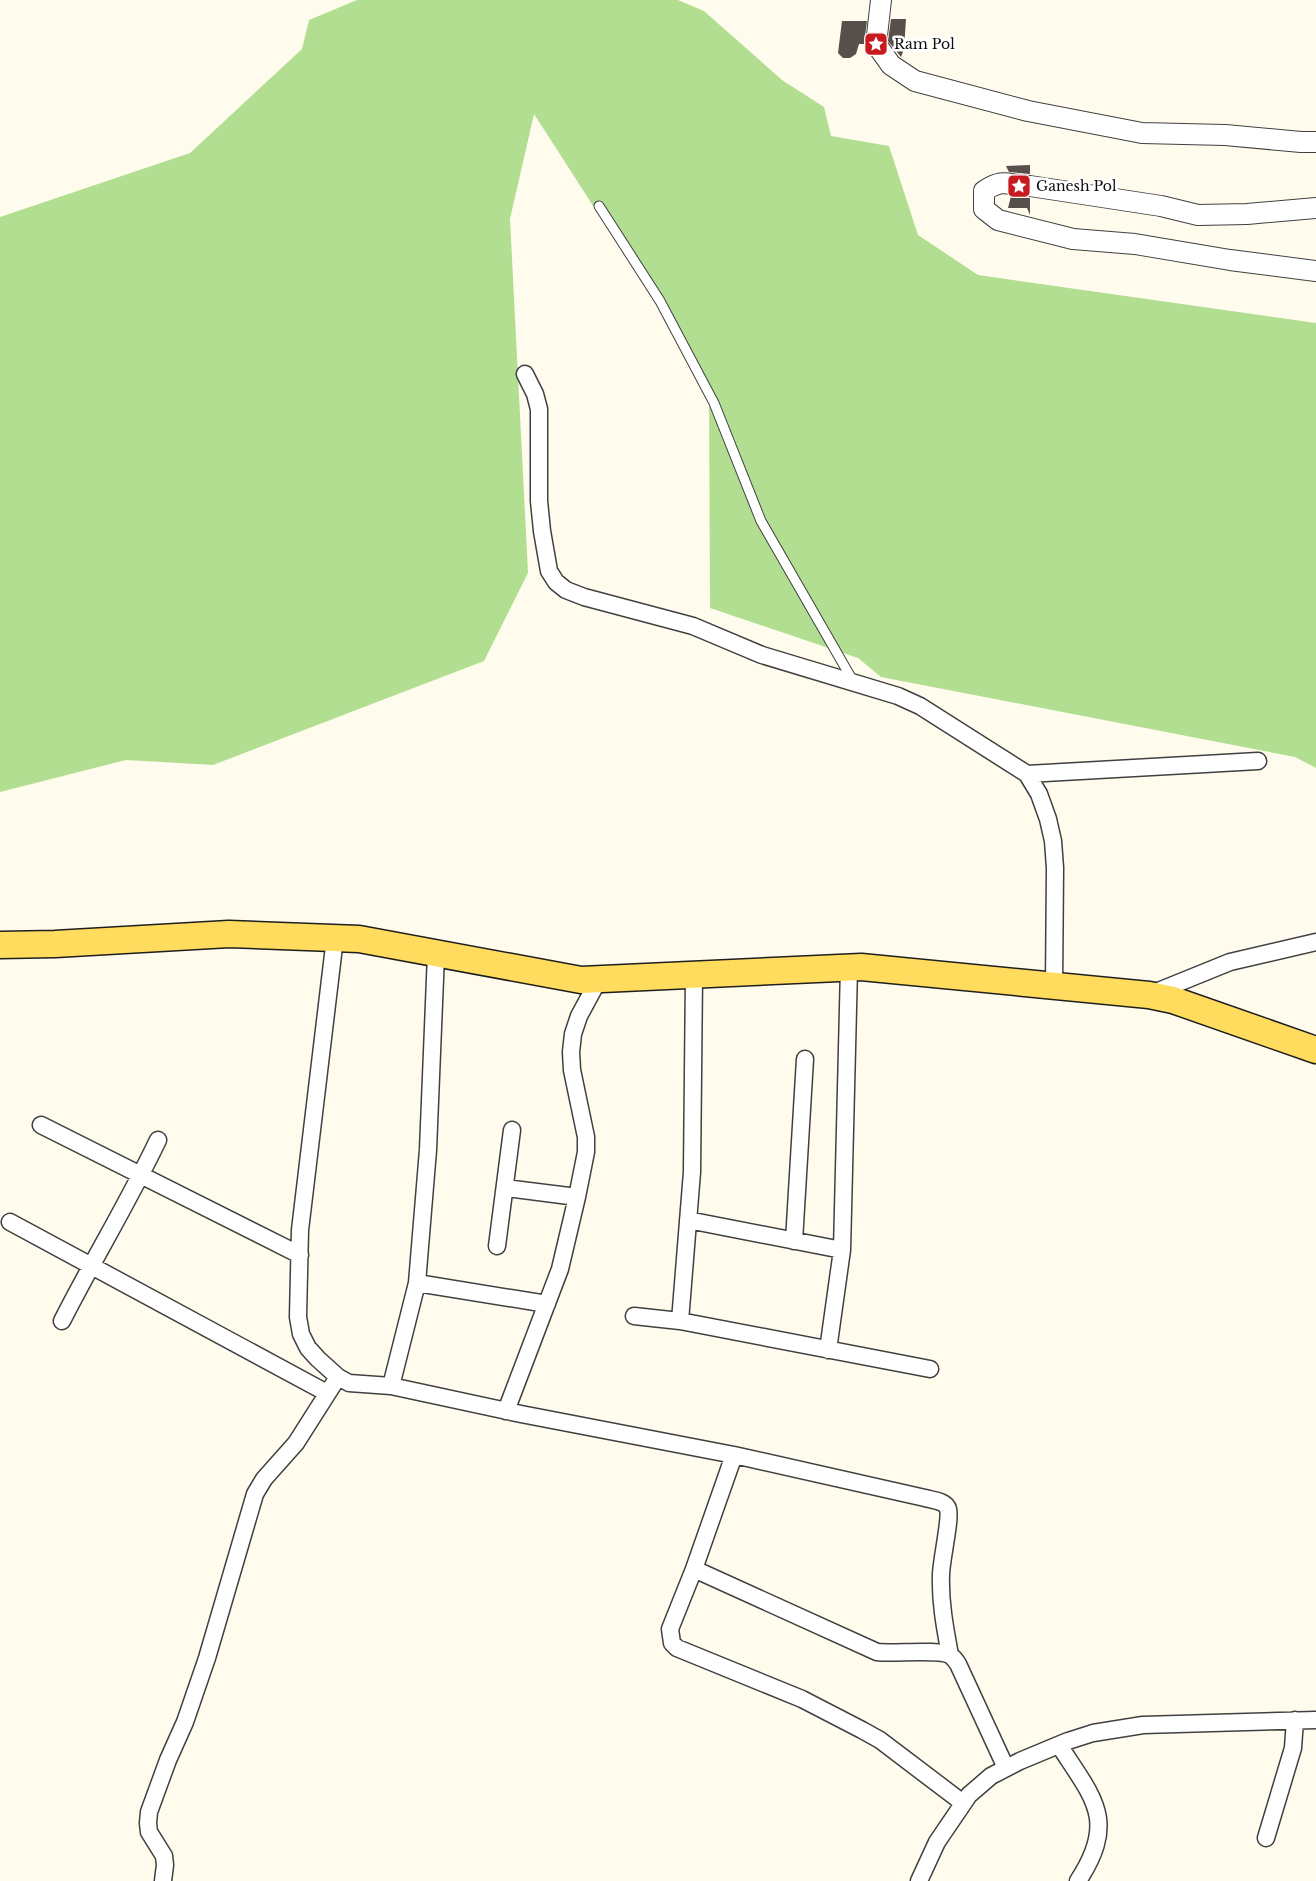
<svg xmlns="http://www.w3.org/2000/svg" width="1316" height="1881" font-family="'Libre Baskerville',serif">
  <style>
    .forest { fill: #b2de92 }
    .building { fill: #574f49 }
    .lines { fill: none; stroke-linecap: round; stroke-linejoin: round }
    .service-casing { stroke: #404040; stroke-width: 11 }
    .minor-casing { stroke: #404040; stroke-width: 19 }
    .tertiary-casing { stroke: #404040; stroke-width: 22 }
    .primary-casing { stroke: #1e1e1e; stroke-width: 29 }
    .service { stroke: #fff; stroke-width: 9 }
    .minor { stroke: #fff; stroke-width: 16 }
    .tertiary { stroke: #fff; stroke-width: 20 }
    .primary { stroke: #ffdc5d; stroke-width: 26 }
    .labels { text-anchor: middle; stroke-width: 5; stroke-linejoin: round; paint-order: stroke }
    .poi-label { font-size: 14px; fill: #0d0d0d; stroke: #fff; text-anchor: start }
  </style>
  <rect width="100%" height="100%" fill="#fffced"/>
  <!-- forest -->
  <path class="forest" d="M357,0H678L704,11L782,80L824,107L831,136L889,146L918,235L978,275L1316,323V768L1295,757L881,677L858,658L710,608L709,386L534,114L510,219L528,573L484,661L213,765L126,760L0,792V217L190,153L302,49L309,20Z"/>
  <!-- building -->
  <path class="building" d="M891,19H906L904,49L901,57L888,41Z
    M842,21H867L864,44H859L856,54L850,58H843L838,53Z
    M1030,165V174L1009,172L1006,166Z
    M1011,196L1030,198V215L1027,208H1008Z"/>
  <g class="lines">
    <!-- service casing -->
    <g class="service-casing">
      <path id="service" d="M599,206L660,301L714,403L761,521L853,681"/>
    </g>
    <!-- minor casing -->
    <g class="minor-casing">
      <path id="minor" d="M525,374L535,394L539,409V501L542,531L549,571L556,582L566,590L584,597L693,626L762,655L898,696L920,706L1027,774L1039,794L1048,819L1053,841L1055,868L1054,986
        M1027,774L1258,761
        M335,938L300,1230L298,1317L301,1334L308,1348L318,1359L338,1377L349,1383L391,1386L521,1414L734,1455L925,1498C932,1500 946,1501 948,1509C951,1519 941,1561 941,1575C940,1602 945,1628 950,1655
        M1151,994L1230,962L1316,942
        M41,1125L300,1255
        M506,1188L577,1197
        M688,1220L842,1250
        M10,1222L327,1393
        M794,1241L805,1059
        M497,1246L512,1130
        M417,1283L547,1304
        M634,1316L680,1321L930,1369
        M62,1321C93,1260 129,1201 158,1140
        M680,1321L692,1172L694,975
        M828,1350L842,1250L849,968
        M391,1386L417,1283L428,1150L436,954
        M506,1411L560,1269L577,1197L586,1152V1137L572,1070L571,1052L573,1034L579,1016L599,979
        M734,1455L694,1569L670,1629L672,1643L677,1648L802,1699L862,1730L880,1740L963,1803
        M694,1569L877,1652C893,1654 938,1649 950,1655C953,1657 956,1661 958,1664L1006,1768
        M1059,1745C1093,1798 1118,1820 1078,1881
        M1266,1838L1293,1748L1295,1720
        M163,1881L165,1865L164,1856L149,1832L148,1823L149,1812L168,1760L185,1722L207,1658L255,1494L264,1479L296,1443L338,1377
        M919,1881L937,1842L969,1795L991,1776L1020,1761L1068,1741L1093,1733L1143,1725L1316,1720"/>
    </g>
    <!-- tertiary casing -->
    <g class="tertiary-casing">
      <path id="tertiary" d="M881,0L876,44L891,65L915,81L1028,111L1142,133L1225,135L1301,142H1316
        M1316,208L1247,214L1198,215L1161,206L1030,186C1008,186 1005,177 984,191V209L998,220L1073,239L1135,244L1230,260L1316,271"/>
    </g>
    <!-- primary casing -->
    <g class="primary-casing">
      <path id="primary" d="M0,945L55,944L229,934L359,939L581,980L861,967L1149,995L1173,1000L1316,1050"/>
    </g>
    <!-- service -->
    <use href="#service" class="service"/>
    <!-- minor -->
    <use href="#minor" class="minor"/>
    <!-- tertiary -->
    <use href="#tertiary" class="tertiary"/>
    <!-- primary -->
    <use href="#primary" class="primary"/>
  </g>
  <!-- icons -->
  <defs>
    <g id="sight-square" transform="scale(1.25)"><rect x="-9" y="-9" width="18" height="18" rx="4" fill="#c71b1f" stroke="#fff"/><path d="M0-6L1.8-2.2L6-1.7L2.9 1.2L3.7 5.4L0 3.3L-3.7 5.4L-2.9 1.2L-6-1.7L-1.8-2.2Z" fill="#fff"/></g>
  </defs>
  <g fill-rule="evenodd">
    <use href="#sight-square" x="876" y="44"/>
    <use href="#sight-square" x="1019" y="186"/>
  </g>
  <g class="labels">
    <!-- poi labels -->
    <g class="poi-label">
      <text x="894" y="49">Ram Pol</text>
      <text x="1036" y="191">Ganesh Pol</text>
    </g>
  </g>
</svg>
